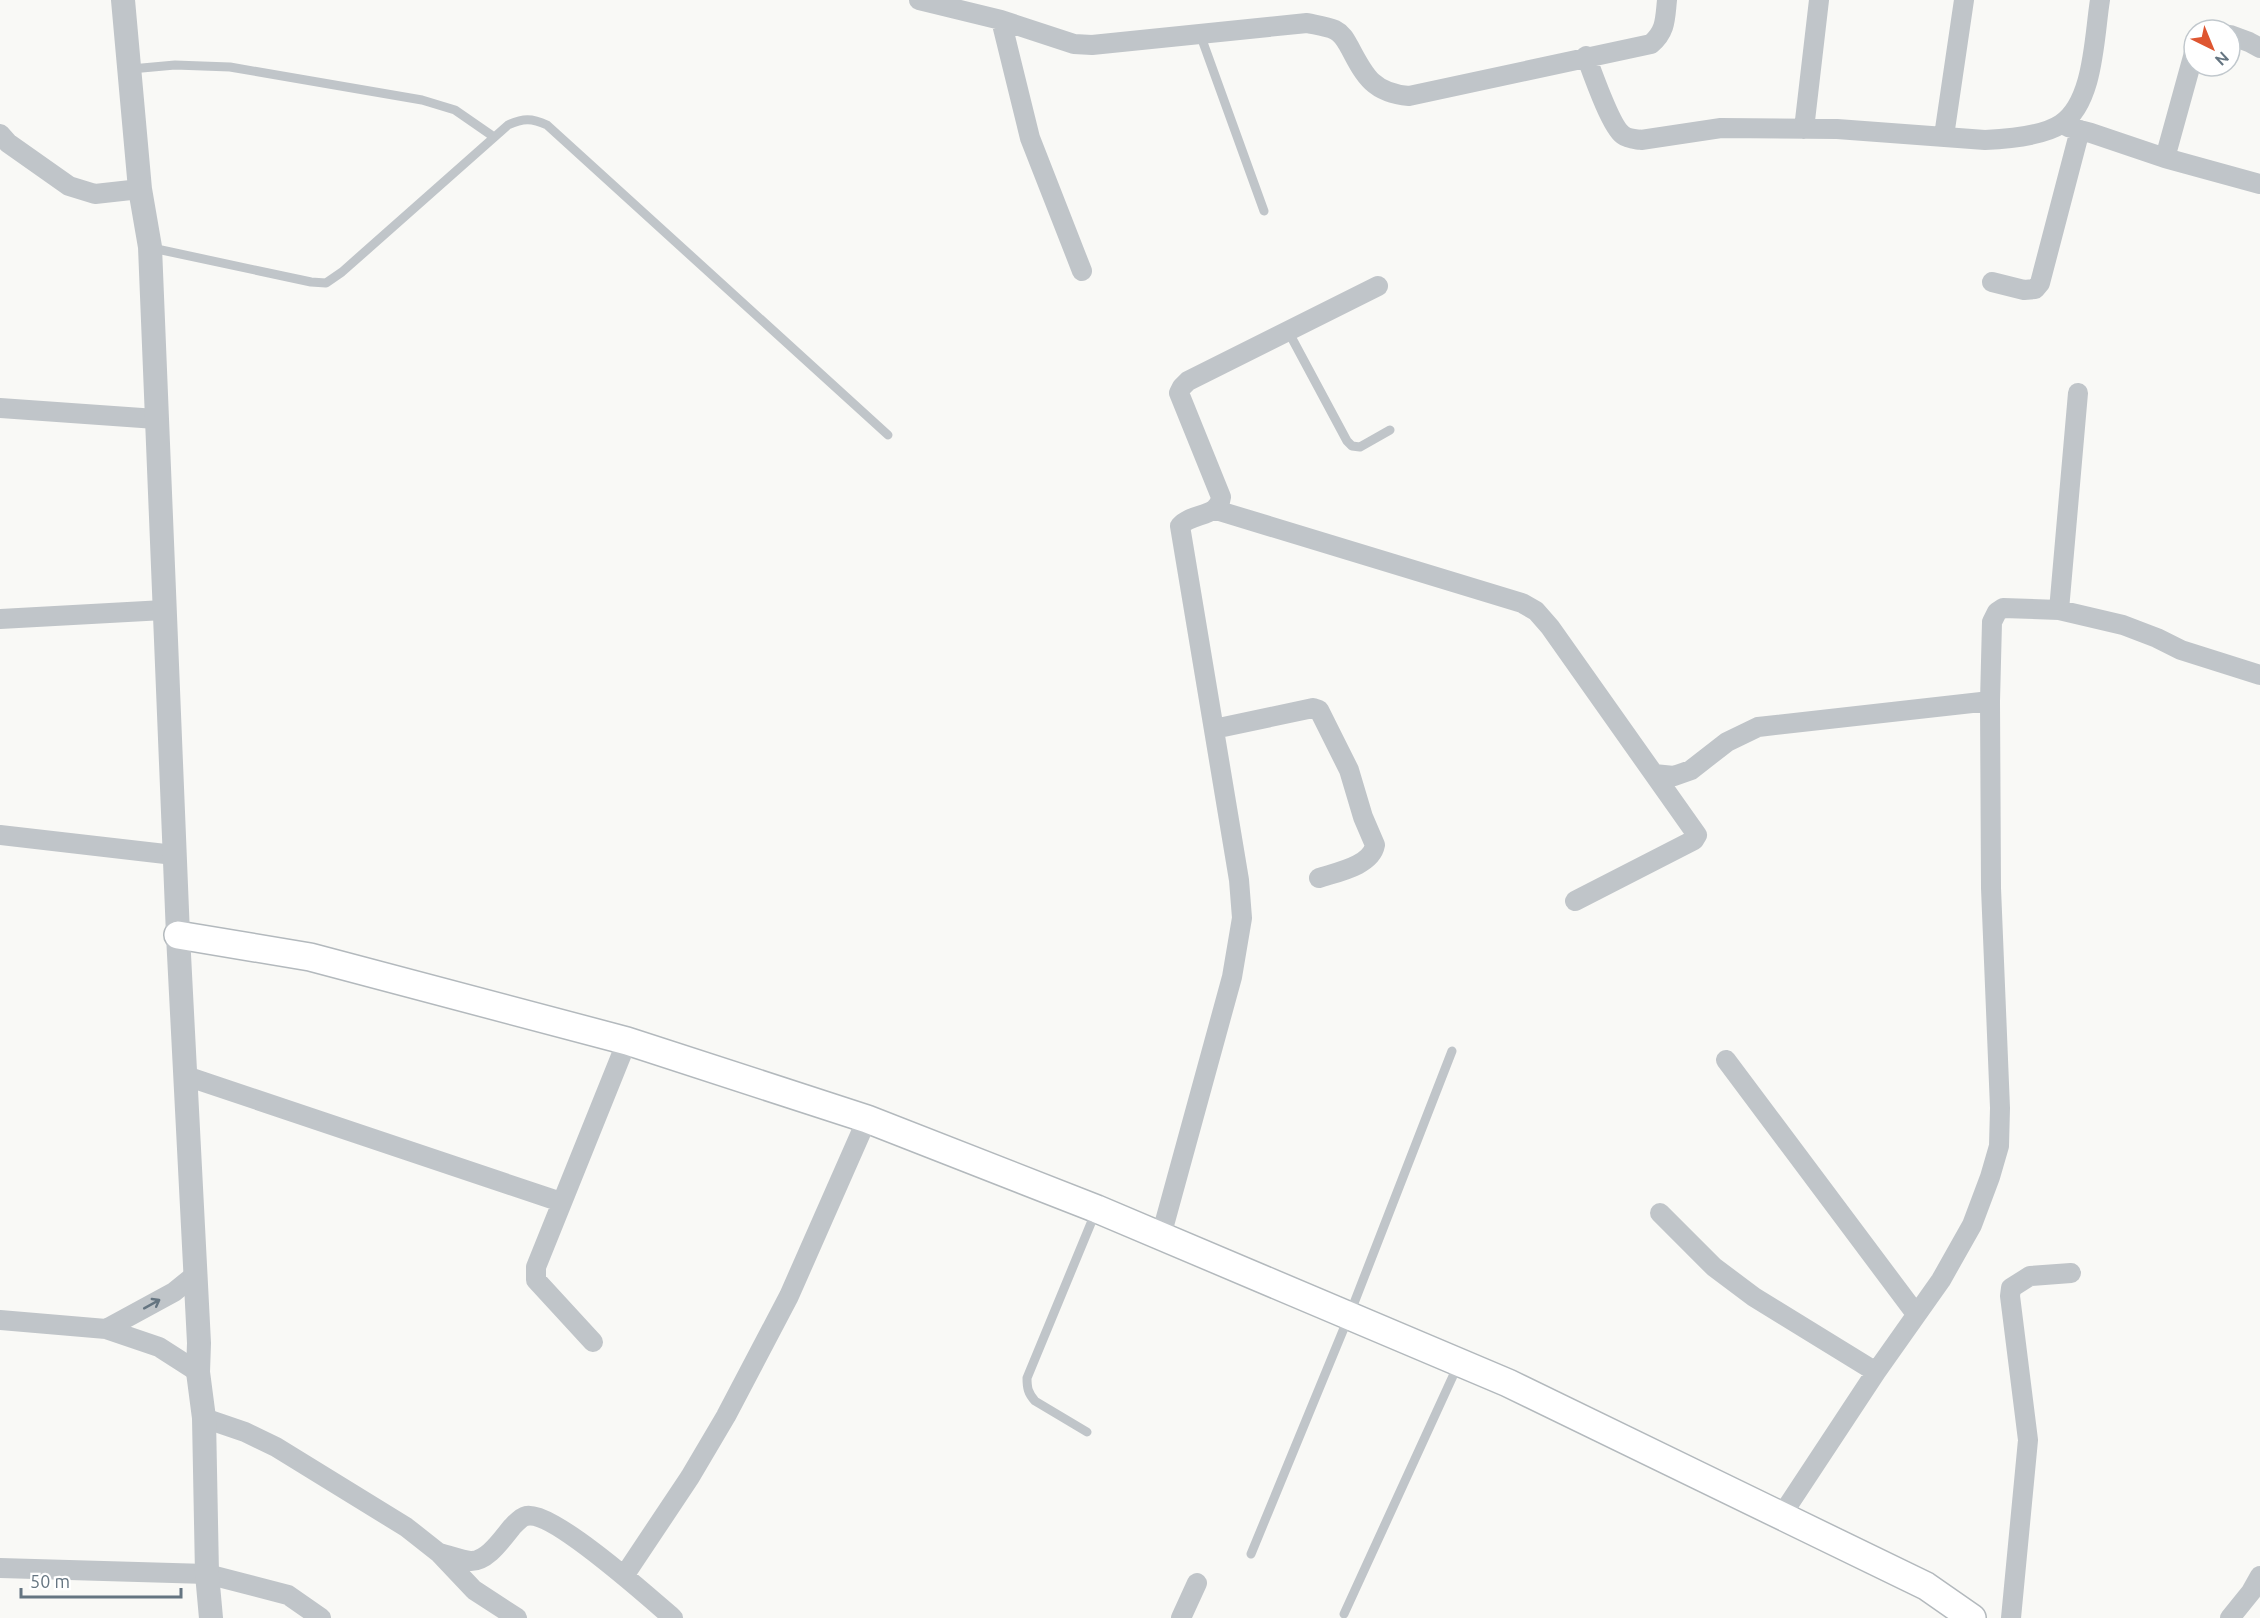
<svg xmlns="http://www.w3.org/2000/svg" width="2260" height="1618" font-family="Ubuntu,sans-serif">
  <style>
    .lines { fill: none; stroke-linecap: round; stroke-linejoin: round }
    .secondary-casing { stroke: #b3b9bd; stroke-width: 30 }
    .service { stroke: #c0c5c9; stroke-width: 9 }
    .minor { stroke: #c0c5c9; stroke-width: 20 }
    .tertiary { stroke: #c0c5c9; stroke-width: 24 }
    .secondary { stroke: #fff; stroke-width: 27 }
    .oneway { stroke: #657581 }
  </style>
  <rect width="100%" height="100%" fill="#f9f9f6"/>
  <g class="lines">
    <!-- secondary casing -->
    <g class="secondary-casing">
      <path id="secondary" d="M178,935L310,957L627,1041L867,1119L1097,1209L1508,1383L1926,1586L1972,1618"/>
    </g>
    <!-- service -->
    <path class="service" d="M1200,34L1264,211
      M131,69L175,65L230,67L422,100L455,110L494,137
      M152,248L311,282L326,283L342,272L508,125C523,118 532,118 547,125L888,435
      M1288,331L1347,441L1352,446L1360,447L1390,430
      M1087,1432L1035,1401C1028,1393 1027,1388 1027,1378L1096,1211
      M1251,1554L1349,1316L1452,1051
      M1344,1614L1458,1365"/>
    <!-- minor -->
    <path class="minor" d="M919,0L1001,20L1030,138L1082,271
      M1001,20L1074,44L1092,45L1307,23C1316,25 1326,26 1335,30C1343,34 1346,41 1350,48C1365,77 1374,93 1409,96L1651,44C1666,31 1665,19 1667,0
      M2230,35L2249,42L2260,48
      M1586,56C1592,72 1611,127 1623,135C1628,139 1635,139 1641,140L1721,128L1837,129L1985,140C2006,139 2043,136 2061,124C2094,102 2094,37 2100,0
      M2068,127L2091,133L2165,158L2260,184
      M1804,129L1819,0
      M0,134L8,143L69,186L95,194L140,189
      M1944,136L1964,0
      M2165,158L2194,53
      M1992,282L2024,290L2035,289L2040,283L2080,130
      M0,408L156,419
      M1216,510L1522,603L1536,611L1550,627L1697,835L1694,840L1575,901
      M2059,610L2123,625L2157,638L2181,650L2260,675
      M0,619L164,610
      M1990,701L1992,622L1997,612L2003,608L2059,610L2078,393
      M1214,729L1313,708L1319,710L1349,770L1363,817L1375,845C1371,866 1337,872 1319,878
      M1654,774L1674,776L1691,770L1727,742L1758,727L1990,701L1991,888L2000,1108L1999,1146L1990,1177L1972,1225L1941,1280L1876,1372L1781,1516
      M0,835L174,855
      M1726,1060L1916,1314
      M186,1076L561,1202
      M1660,1213L1714,1267L1754,1297L1876,1372
      M1161,1236L1232,977L1242,918L1239,880L1180,526C1192,512 1219,518 1221,497L1179,393L1182,387L1188,381L1378,286
      M0,1320L106,1329L159,1347L198,1372
      M106,1329L174,1292L195,1275
      M593,1342L536,1280V1267L627,1041
      M204,1418L245,1432L276,1447L406,1527L439,1553L474,1590L517,1618
      M439,1553C449,1555 460,1560 470,1561C487,1562 502,1539 512,1527C516,1523 521,1517 526,1516C552,1510 651,1599 673,1618
      M0,1568L207,1574L288,1595L321,1618
      M624,1576L690,1477L726,1416L789,1296L867,1119
      M1181,1618L1197,1583
      M2011,1618L2028,1440L2010,1296L2011,1288L2030,1276L2071,1273
      M2230,1618L2251,1592L2260,1576"/>
    <!-- tertiary -->
    <path class="tertiary" d="M123,0L140,189L150,247L178,935L199,1343L198,1372L204,1418L207,1574L211,1618"/>
    <!-- secondary -->
    <use href="#secondary" class="secondary"/>
  </g>
  <!-- one-way arrows -->
  <defs><path id="oneway-shaft" d="M-6 0H5M1.5-3L5.5 0L1.5 3" fill="none" stroke-width="1.6" stroke-linecap="round" stroke-linejoin="round" transform="scale(1.5)"/></defs>
  <use class="oneway" href="#oneway-shaft" transform="translate(152 1304) rotate(-29)"/>
  <!-- north arrow -->
  <g transform="translate(2212 48) rotate(137)"><circle r="28" fill="#ffffff" stroke="#c1c8cd" stroke-width="1.5"/>
  <path d="M0-4.5L10 22L0 15L-10 22Z" fill="#de5631"/>
  <text y="-9" font-size="16" font-weight="bold" text-anchor="middle" fill="#657581">N</text>
  </g>
  <!-- scale -->
  <path d="M21 1588v9h160v-9" fill="none" stroke="#657581" stroke-width="3"/>
  <text x="30" y="1588" font-size="18" fill="#657581" stroke="#ffffff" stroke-width="4.5" paint-order="stroke">50 m</text>
</svg>
